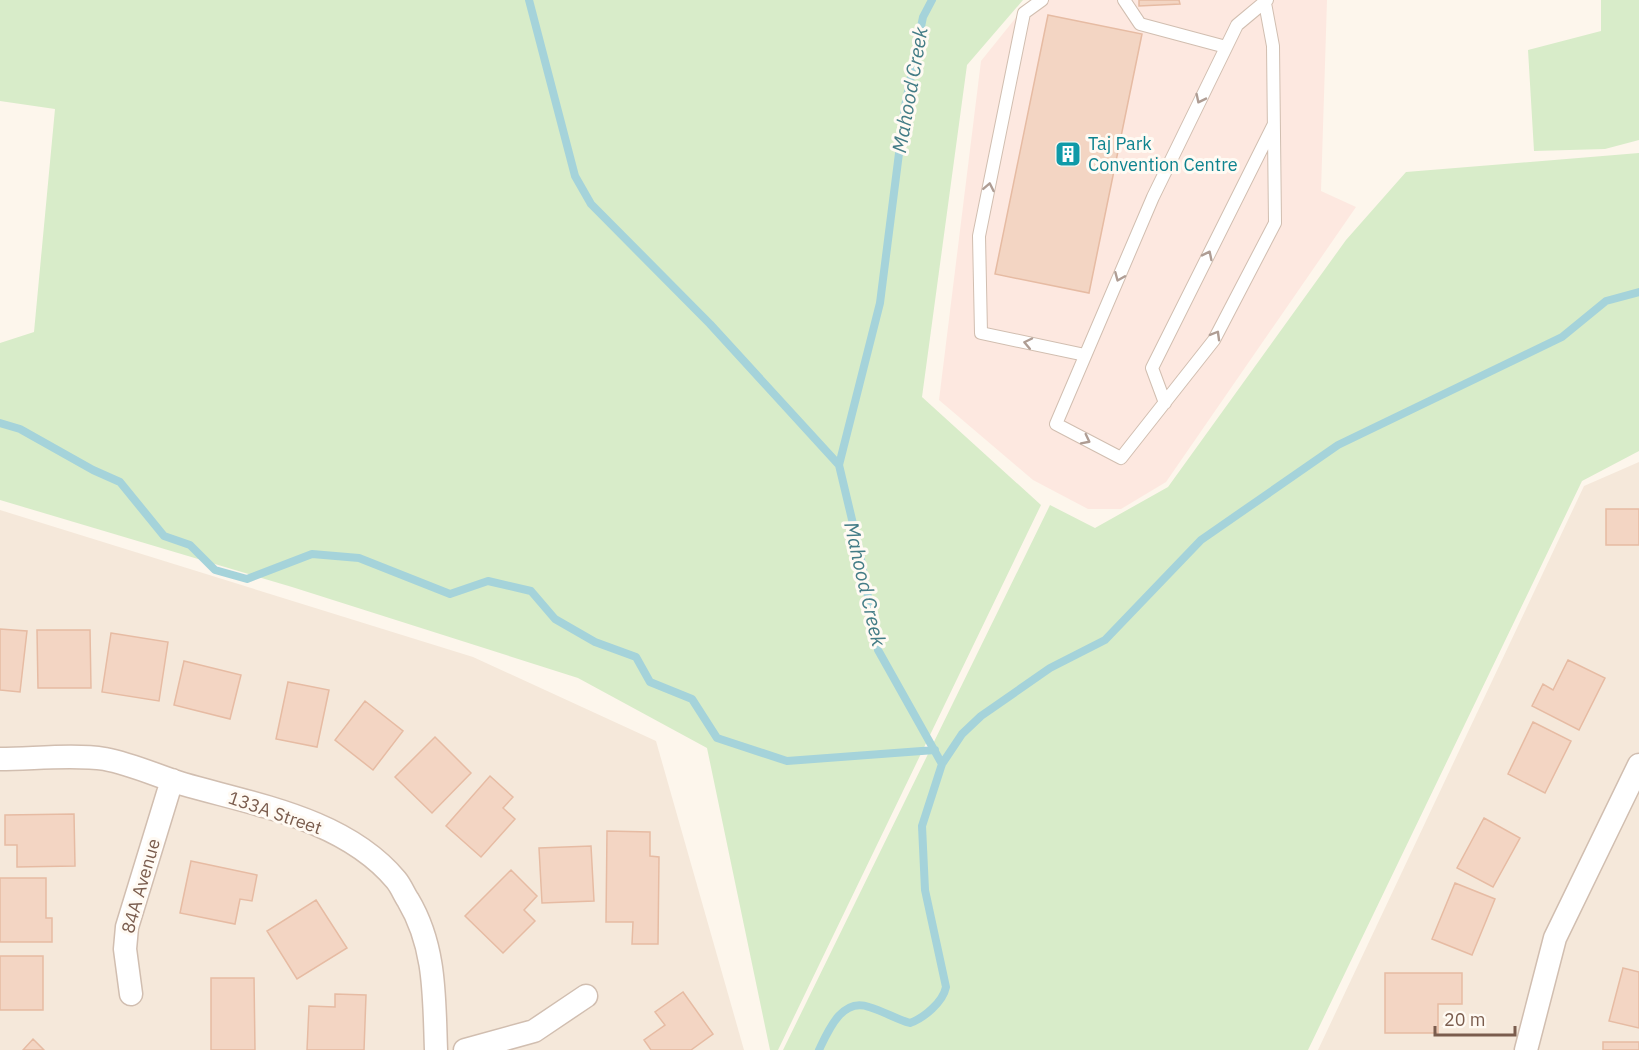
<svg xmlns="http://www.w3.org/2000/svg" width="1639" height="1050" font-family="'IBM Plex Sans',sans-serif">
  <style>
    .residential { fill: #f5e8da }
    .commercial { fill: #fde8e0 }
    .green { fill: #d8ecc9 }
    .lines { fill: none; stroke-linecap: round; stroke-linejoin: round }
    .stream { stroke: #a5d3da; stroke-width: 8 }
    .building { fill: #f3d5c3; stroke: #e6bba3; stroke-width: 1.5 }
    .service-casing { stroke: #d1beb0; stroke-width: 14 }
    .minor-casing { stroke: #d1beb0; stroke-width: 25 }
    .service { stroke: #fff; stroke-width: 12 }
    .minor { stroke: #fff; stroke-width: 22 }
    .oneway { stroke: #af9d94 }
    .labels { text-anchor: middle; stroke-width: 6; stroke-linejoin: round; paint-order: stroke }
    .culture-label { font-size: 18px; fill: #0d838f; stroke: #fffaf3; text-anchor: start }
    .street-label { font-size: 18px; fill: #7a5c4d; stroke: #fffaf3 }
    .water-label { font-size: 20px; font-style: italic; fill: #437c86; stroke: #fffaf3 }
  </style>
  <rect width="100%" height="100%" fill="#fdf6ec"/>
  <!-- residential -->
  <path class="residential" d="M1639,462V1050H1318L1584,486Z
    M0,510L473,657L656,741L744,1050H0Z"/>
  <!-- commercial -->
  <path class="commercial" d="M1030,0H1327L1321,191L1356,207L1166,482L1121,509H1088L1033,480L939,400L981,61Z"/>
  <!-- green -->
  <path class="green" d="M0,0H1023L967,65L922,397L1041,505L778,1050H770L707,748L578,678L292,587L0,500V343L34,332L55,109L0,101Z
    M1601,0H1639V140L1605,149L1534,151L1528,50L1601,31Z
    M1639,153V451L1582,481L1308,1050H783L1050,505L1095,528L1168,487L1346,240L1406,172Z"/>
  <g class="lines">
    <!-- stream -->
    <path class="stream" d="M529,0L575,176L591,204L710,324L839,465
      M0,423L20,429L93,470L120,482L164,536L190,545L215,570L247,579L312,554L359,558L450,594L488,581L531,591L555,619L595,642L636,657L650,682L692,699L717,738L787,761L935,750
      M942,764L962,734L981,716L1050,668L1105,640L1201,540L1338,445L1562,337L1606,301L1639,292
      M819,1050C828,1031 842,997 869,1007C883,1011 896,1019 910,1023C924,1018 943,1002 946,987L925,890L922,826L942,764L878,650L859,549L839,465L880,303L905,106L923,17L932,0"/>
  </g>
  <!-- building -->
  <path class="building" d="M1139,0H1179L1180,4L1139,6Z
    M1048,15L1142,34L1089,293L995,274Z
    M1606,509H1639V545H1606Z
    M0,629L27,631L20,692L0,690Z
    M37,630H90L91,688H38Z
    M111,633L168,642L159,701L102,692Z
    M1568,660L1605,678L1579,730L1532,706L1543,684L1553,690Z
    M184,661L241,675L230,719L174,705Z
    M288,682L329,690L317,747L276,739Z
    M365,701L403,731L373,770L335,740Z
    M1533,722L1571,741L1545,793L1508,774Z
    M435,737L471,773L432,813L395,777Z
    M490,776L513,797L503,808L515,819L481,857L446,826Z
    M74,814L75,866L17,867V845H5V815Z
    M1484,818L1520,838L1493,887L1457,868Z
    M607,831L650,832V856L659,857L658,944H632L633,922H606Z
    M591,846L594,901L542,903L539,848Z
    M191,861L257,875L252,901L240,899L235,924L180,913Z
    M511,870L537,896L524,910L535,921L503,953L465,916Z
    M0,878H46V918H52V942H0Z
    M1455,883L1495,899L1472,955L1432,939Z
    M316,900L347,948L297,979L267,931Z
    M0,956H43V1010H0Z
    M1623,968L1639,972V1028L1609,1021Z
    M1385,973H1462V1004H1438V1033H1385Z
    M211,978H254L255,1050H211Z
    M683,992L713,1034L691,1050H651L644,1040L665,1025L655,1012Z
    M335,994L366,995L364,1050H307L309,1006L335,1007Z
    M33,1039L44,1050H23Z
    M1603,1042H1639V1050H1603Z"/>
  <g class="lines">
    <!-- service casing -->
    <g class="service-casing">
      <path id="service" d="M1042,0L1024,13L979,236L981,333L1085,355
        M1124,0L1140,24L1226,47
        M1265,3L1273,46L1275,223L1214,340L1121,458L1056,424L1153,197L1237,25L1267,0
        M1165,403L1152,368L1273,126"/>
    </g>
    <!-- minor casing -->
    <g class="minor-casing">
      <path id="minor" d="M0,759C32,759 74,754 105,759C132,764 157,776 183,784C256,805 345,819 396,880C401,886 404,894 408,900C436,947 434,997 436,1050
        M131,994L125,949L127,927L172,780
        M465,1050L534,1031L586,996
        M1526,1050L1555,938L1639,765"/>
    </g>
    <!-- service -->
    <use href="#service" class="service"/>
    <!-- minor -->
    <use href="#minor" class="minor"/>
  </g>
  <!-- one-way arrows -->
  <defs><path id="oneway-chevron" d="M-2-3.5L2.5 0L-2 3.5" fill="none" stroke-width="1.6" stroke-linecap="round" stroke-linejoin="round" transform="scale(1.5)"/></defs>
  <g class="oneway">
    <use href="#oneway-chevron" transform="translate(1200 99) rotate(116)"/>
    <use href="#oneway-chevron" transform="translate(989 187) rotate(-79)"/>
    <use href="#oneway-chevron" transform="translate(1208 255) rotate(-64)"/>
    <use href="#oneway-chevron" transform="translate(1119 277) rotate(113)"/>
    <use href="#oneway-chevron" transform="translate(1216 335) rotate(-60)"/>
    <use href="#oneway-chevron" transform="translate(1028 343) rotate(-168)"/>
    <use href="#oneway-chevron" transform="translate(1086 440) rotate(27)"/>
  </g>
  <!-- icons -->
  <defs>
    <g id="building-square" transform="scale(1.35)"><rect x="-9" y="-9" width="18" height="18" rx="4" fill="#0f9aa8" stroke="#fffaf3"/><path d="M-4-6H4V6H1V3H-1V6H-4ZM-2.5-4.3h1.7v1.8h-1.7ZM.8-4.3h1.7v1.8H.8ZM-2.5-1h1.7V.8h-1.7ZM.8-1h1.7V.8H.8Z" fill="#fff"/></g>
  </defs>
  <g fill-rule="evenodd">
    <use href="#building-square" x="1068" y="154"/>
  </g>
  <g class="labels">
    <!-- culture labels -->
    <g class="culture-label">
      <text x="1088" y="150">Taj Park<tspan x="1088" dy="21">Convention Centre</tspan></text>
    </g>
    <!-- street labels -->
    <g class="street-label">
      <text transform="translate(275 813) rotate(19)" y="6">133A Street</text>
      <text transform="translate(141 886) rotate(-74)" y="6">84A Avenue</text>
    </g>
    <!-- water labels -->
    <g class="water-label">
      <text transform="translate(910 90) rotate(-80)" y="7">Mahood Creek</text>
      <text transform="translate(865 584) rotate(77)" y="7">Mahood Creek</text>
    </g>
  </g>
  <!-- scale -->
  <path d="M1435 1026v9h80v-9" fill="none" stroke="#7a5c4d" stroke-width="3"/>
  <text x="1444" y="1026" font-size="18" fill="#7a5c4d" stroke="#fffaf3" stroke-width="4.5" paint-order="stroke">20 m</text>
</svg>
